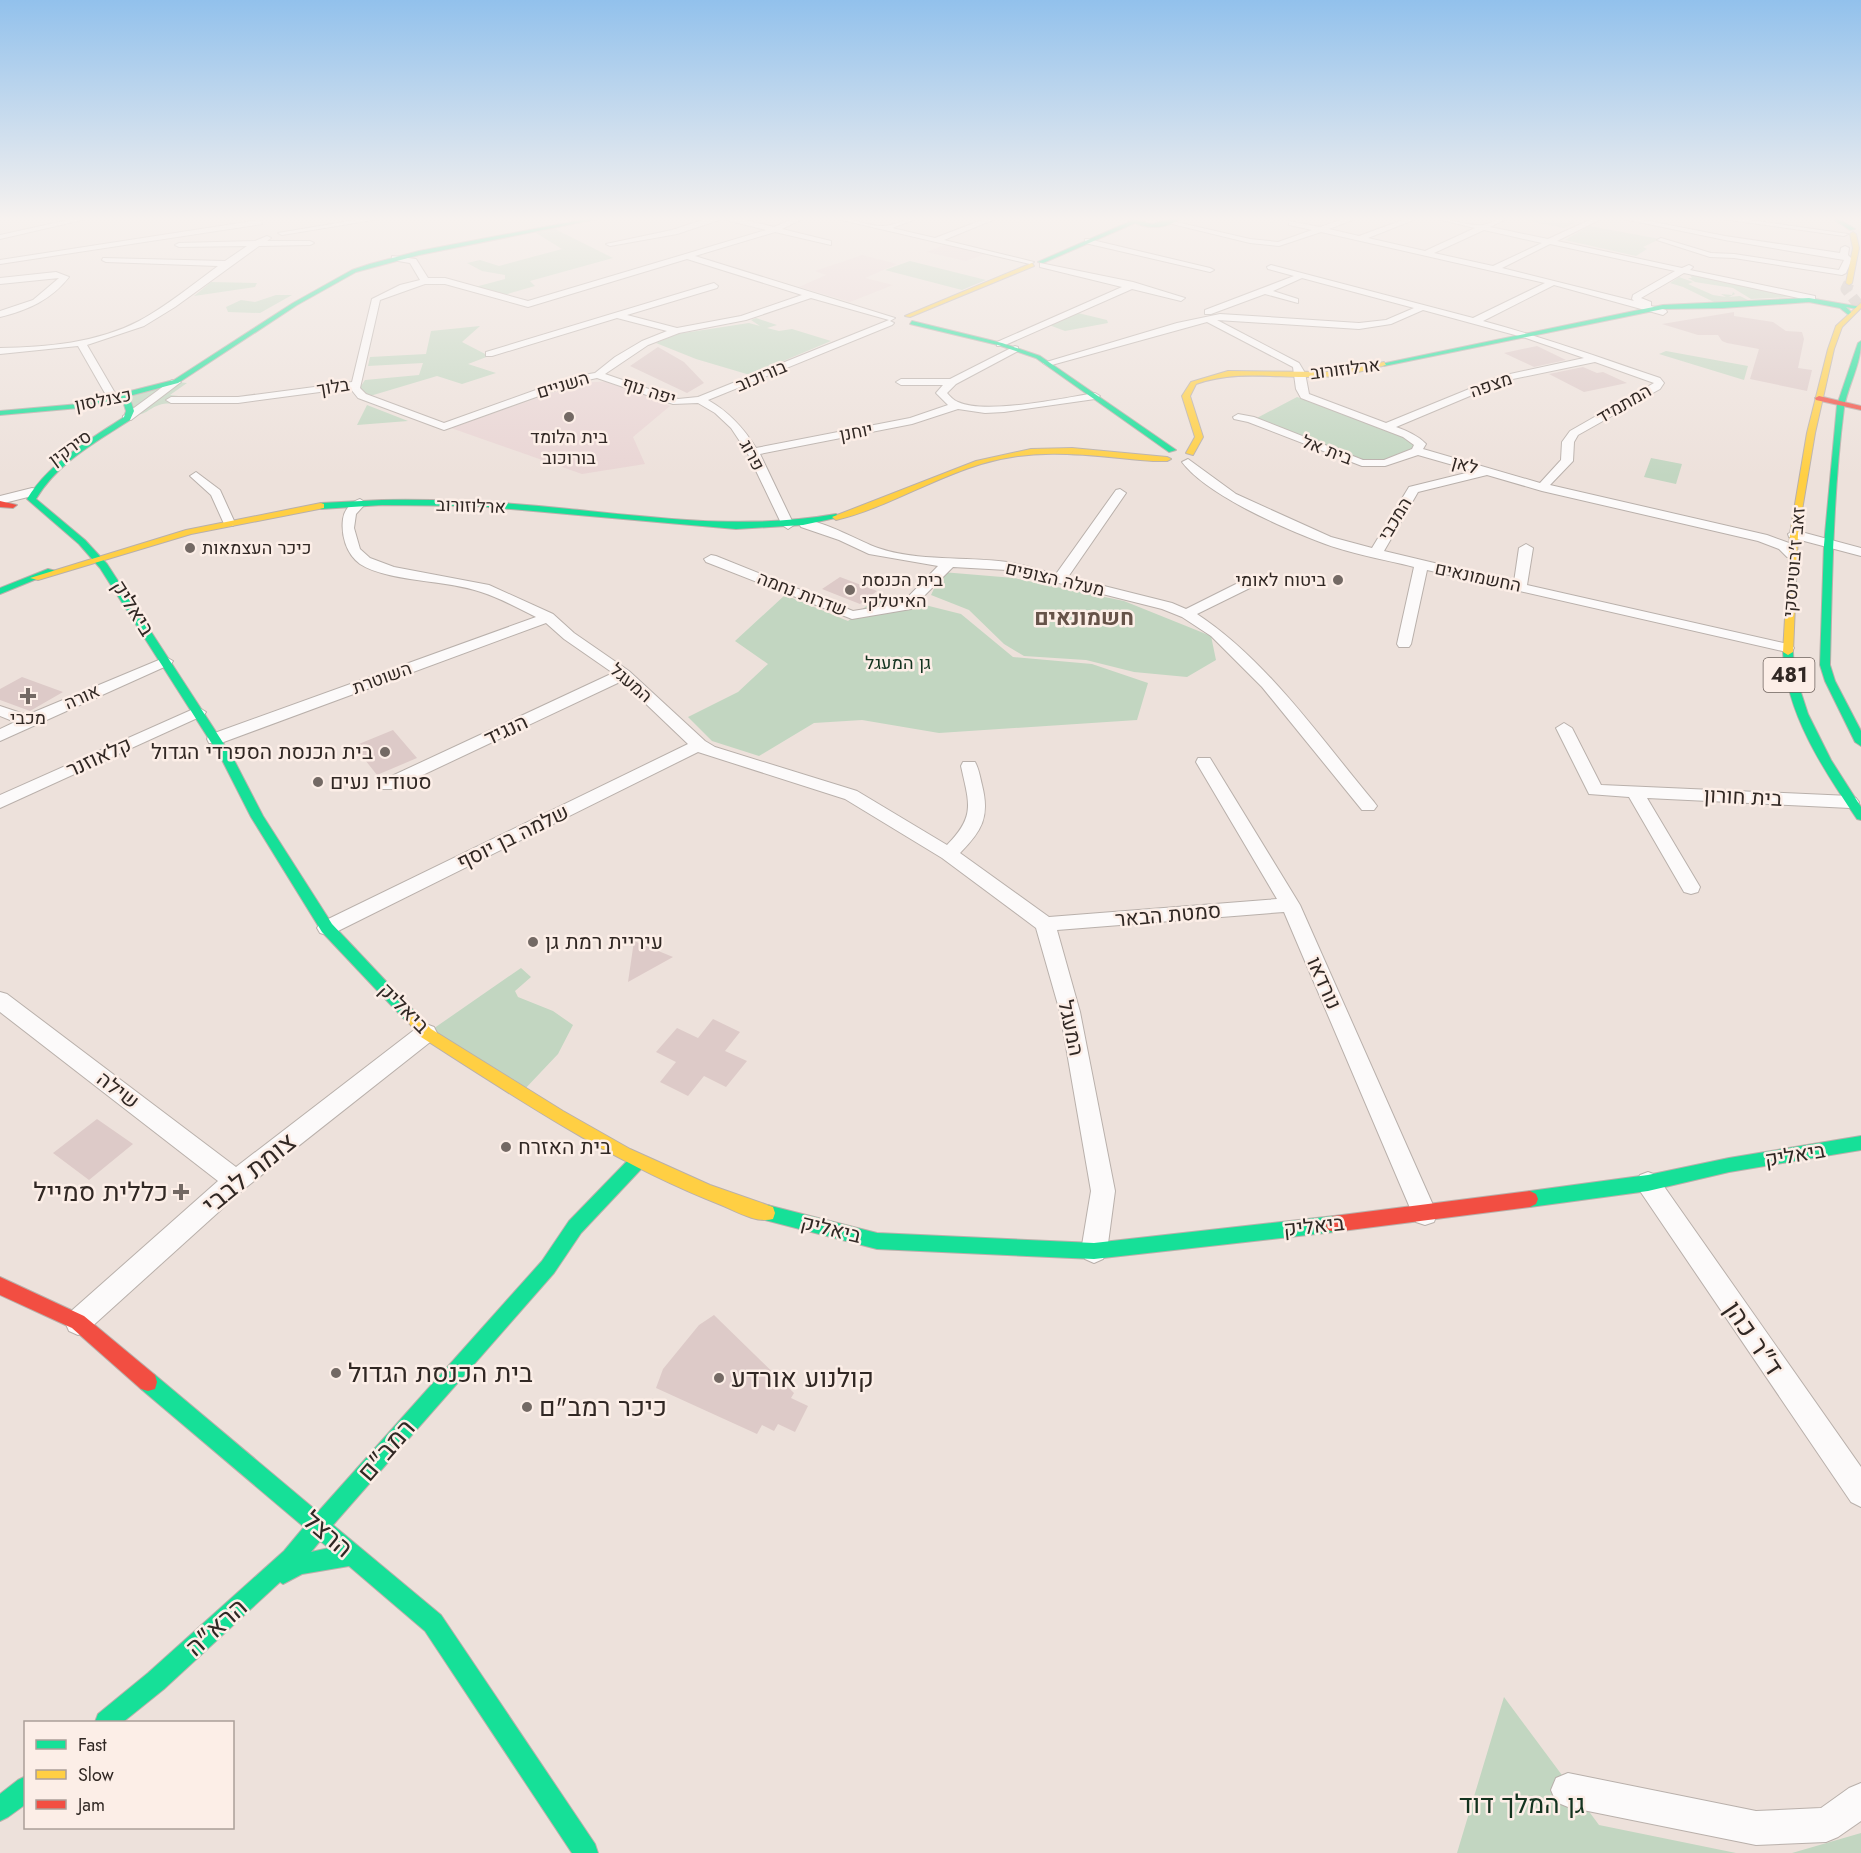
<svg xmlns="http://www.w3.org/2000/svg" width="1861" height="1853" font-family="Jost,Heebo,sans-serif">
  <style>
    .education { fill: #e9d5d4 }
    .green { fill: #c2d6c1 }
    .building { fill: #ddcac8 }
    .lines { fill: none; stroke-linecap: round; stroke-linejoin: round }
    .secondary-tunnel { stroke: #c7bcb6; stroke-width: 11; stroke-dasharray: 11 6; stroke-linecap: butt }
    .street-casing { stroke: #b9b0ab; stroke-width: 2 }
    .fast-casing { stroke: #b9b0ab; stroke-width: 2 }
    .slow-casing { stroke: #b9b0ab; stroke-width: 2 }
    .jam-casing { stroke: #b9b0ab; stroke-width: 2 }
    .street { fill: #fcfafa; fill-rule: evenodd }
    .fast { fill: #16e098; fill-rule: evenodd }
    .slow { fill: #ffcf43; fill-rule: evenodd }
    .jam { fill: #f24e42; fill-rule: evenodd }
    .poi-dot { fill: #736964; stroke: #fceee7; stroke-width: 2 }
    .labels { text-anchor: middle; stroke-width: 5; stroke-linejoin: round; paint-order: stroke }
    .far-street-label { font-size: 18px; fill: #312824; stroke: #fceee7 }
    .far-poi-label { font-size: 18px; fill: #312824; stroke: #fceee7 }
    .far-park-label { font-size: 18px; fill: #13331f; stroke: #fceee7 }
    .shield { fill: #fceee7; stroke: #6e635e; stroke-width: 1.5 }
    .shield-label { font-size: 20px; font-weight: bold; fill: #312824 }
    .street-label { font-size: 21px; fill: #312824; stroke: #fceee7 }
    .poi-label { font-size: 21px; fill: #312824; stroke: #fceee7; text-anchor: start }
    .far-district-label { font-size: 22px; font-weight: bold; fill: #665349; stroke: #fceee7 }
    .near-street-label { font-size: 26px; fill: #312824; stroke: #fceee7 }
    .near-poi-label { font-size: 26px; fill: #312824; stroke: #fceee7; text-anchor: start }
    .near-park-label { font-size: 26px; fill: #13331f; stroke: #fceee7 }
  </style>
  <rect width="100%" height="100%" fill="#ede1db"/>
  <!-- education -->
  <path class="education" d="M945,245L985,254L966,261L926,252Z
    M862,255L897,264L865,278L893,285L850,302L799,287L826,275L815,271Z
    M611,381L670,406L633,437L645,464L582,474L451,428L581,383Z"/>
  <!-- green -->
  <path class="green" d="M1551,217L1577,222L1564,228L1513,218Z
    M1589,226L1660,239L1643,247L1647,249L1636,256L1565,240Z
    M553,228L613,258L530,281L535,286L504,295L475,287L505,279V275L482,271L467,263L480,260L499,266L562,249L533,231Z
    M910,261L986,280L962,290L885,270Z
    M1690,275H1692L1793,297L1751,299L1733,288L1695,282L1688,278H1692Z
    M1679,277L1693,282L1688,284L1713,295L1726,297L1721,294L1732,295L1733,292L1735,294L1729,297L1740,296L1748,300L1714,302L1683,287L1670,283Z
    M211,282L257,283L255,287L194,296Z
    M276,295H292L260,313L228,312L226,307L241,300L255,302Z
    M1078,313L1107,320L1108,323L1065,331L1049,325Z
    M756,318L777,325L767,328L779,331L792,329L831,341L750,375L696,359L656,343L677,334L749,323L760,326L751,320Z
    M480,326L462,342L489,356L468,364L496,373L462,384L437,376L370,396L359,389L365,380L419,375L423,363L368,366L370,357L426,354L431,331Z
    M1666,351L1748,366L1744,380L1659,354Z
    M176,382L187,383L170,395L187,397C176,408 171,401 159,405C146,410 147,415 131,415L125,396Z
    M1297,397C1320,405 1404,429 1414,445L1410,452L1382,462L1354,459L1255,419Z
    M367,405L408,421L357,425Z
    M1651,458L1682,464L1676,484L1644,477Z
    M942,572L1014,578L1124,601L1211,636L1216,660L1187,677L1134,672L1086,660L1024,656L1004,644L969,610L931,595Z
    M881,594L961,614L1013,657L1092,664L1148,683L1137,720L939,733L862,720L814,723L759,756L712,741L688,717L738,692L768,664L735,641L785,595L848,621Z
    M521,968L531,977L515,991L518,997L553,1011L573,1025L558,1054L523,1091L430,1031Z
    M1504,1697L1599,1825L1736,1853H1457Z
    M1861,1833V1853H1792Z"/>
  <!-- building -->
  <path class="building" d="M1734,312V316L1773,322L1786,331L1802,332L1804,339L1798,368L1812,370L1807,391L1750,379L1759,349L1727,343L1722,341L1718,335H1698L1662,324Z
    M1537,346L1566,360L1534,367L1504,353Z
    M658,347L684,362L704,383L687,393L630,366Z
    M1583,367L1597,373L1603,372L1627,383L1584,392L1549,374Z
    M840,577L877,591L860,604L822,589Z
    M22,677L63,692L30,711L0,700V689Z
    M393,730L417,758L377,775L354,746Z
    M634,941L673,957L628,982Z
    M713,1019L740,1032L725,1051L747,1061L726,1087L704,1076L688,1096L660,1082L676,1062L656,1052L677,1028L698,1038Z
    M97,1119L133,1144L89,1180L53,1153Z
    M714,1315L794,1393L791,1398L808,1406L795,1432L778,1424L774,1431L762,1425L757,1434L656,1388L663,1369L699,1325Z"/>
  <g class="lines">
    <!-- secondary-tunnel -->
    <path class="secondary-tunnel" d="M1849,283L1846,289L1861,308"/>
    <!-- street casing -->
    <g class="street-casing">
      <path id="street" d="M82,217H95L0,239V235Z
        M374,217H391L282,235L278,233Z
        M712,217H732L774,227L797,217H806L782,229L831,241V245L775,232L695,256L895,318L890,321L894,323L892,325L708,400C729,412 743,427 756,448L910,418L948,405L936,393L943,385H901L896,382L901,379H950L1015,346L1018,347V351L956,384L947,393C950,396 953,400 958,402C986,415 1063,398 1095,393L1100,396L1095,399L1004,412L985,413L958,409L912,424L760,454L794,525L788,529L782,525L747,452L731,428L715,413L698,403L673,404L597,378L578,382L444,430L358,398L350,388L238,403H171L166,400L171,397H238L352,382L372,299L400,285L420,280L410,263L392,260V256L416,259L428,278H445L528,301L766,230L722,219L677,234L610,246L606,244L672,230ZM687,259L802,295L741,316L677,328L627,315L717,288L718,286L714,283L486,352V356H492L617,318L667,331L642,341L615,357L595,373L572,377L444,423L366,394L360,388L380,300L425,284H445L528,307ZM811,298L889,320L698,397L678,399L605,374L648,345L679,333L746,320Z
        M829,217C848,216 865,226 883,226C895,226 907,217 921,217L892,228L935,238L990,217H1000L944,240L1034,262L1030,264Z
        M1350,217H1360L1329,229L1359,236L1411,217H1421L1368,238L1425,251L1475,228L1429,217C1445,217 1470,227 1482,225C1492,224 1499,217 1510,217L1490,227L1548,239L1596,217H1605L1557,241L1682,268L1689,265L1693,267L1690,270L1815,296V300L1812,301L1684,273L1641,298L1651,302V306L1666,310L1667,312L1663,315L1554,285L1483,321C1543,337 1601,358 1660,378L1664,383L1660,389L1578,435L1574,442L1573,461L1550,485L1767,535L1789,543L1799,554L1797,557H1787L1779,549L1758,541L1542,491L1487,475L1418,492L1384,551L1514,582L1519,548L1526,544L1533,548L1527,585L1792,645L1794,648L1792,651L1787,652L1427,570L1411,644L1409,647H1399L1397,644L1414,567C1383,559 1350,554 1320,542C1281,527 1207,495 1182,462L1188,459L1236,494L1331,537L1372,548L1409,487L1474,471L1418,455L1385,466H1362L1248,422L1234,419L1233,417L1238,414L1254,417L1363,460H1384L1412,449L1414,445L1403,437L1301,398L1296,389L1293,367L1207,322L1048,366L1043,363L1177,323L1220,314L1359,323L1386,320L1414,308L1302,278L1273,291L1298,299V303L1265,294L1211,314H1205V310L1294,276L1268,269L1267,267L1271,265L1473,318L1545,283L1321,232L1279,246L1250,243L1168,223L1172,221L1250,239L1278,242L1312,230L1289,225V221L1320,227ZM1484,230L1542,243L1493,266L1434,253ZM1550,244L1675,271L1633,295L1632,299L1634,301L1502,268ZM1423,310L1526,338L1584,358L1501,376L1386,423L1309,394L1305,373L1299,363L1217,320L1359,329L1391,324ZM1595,362L1654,383L1570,431L1562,442L1561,460L1540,483L1423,449L1426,444C1417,435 1407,431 1396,427L1508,380Z
        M1614,217H1628L1725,236L1840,253L1841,248L1845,246L1849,248L1848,255L1852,259L1846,273L1842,275L1734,258L1710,257L1657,240L1661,238L1711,253L1734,254L1839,270L1844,260L1725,240Z
        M1708,217H1728L1848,234L1844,236Z
        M259,220L262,224L0,264V260Z
        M267,236L271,238L267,241H310L314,243L310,245L259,246L175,307L144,326L87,345L115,393L114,395H106L78,346L0,354V348C47,347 97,343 139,321C167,306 192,285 218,266L106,262L102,260L103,258L225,261L247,246L179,247L175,245L179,243L255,241Z
        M1088,239L1210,268L1214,270L1210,272L1085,243V239Z
        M1040,263L1133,282L1185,298L1181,301L1132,289L1003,346H997V342L1122,287L1040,267Z
        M56,272L69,277C51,300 28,310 0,317V311L33,300L59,278L0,284V278Z
        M172,380L181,382L131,420H123V416Z
        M196,472L220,490L235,523L233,526H225L211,495L190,476Z
        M32,488L36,489V495L0,504V496Z
        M1120,489L1126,493L1068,577L1172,603L1186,609L1250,577H1260L1262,580L1260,583L1197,614C1267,660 1321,739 1374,802L1377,806L1374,810H1362L1262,687L1211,636L1182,617L1162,609L1007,570L953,567L911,609L852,619L706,562L704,559L711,555L716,556L853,611L902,603L938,566L869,554L839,540L801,527L799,524L801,521C818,517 860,542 878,548C920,562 964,556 1007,562C1024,565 1040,570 1056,574L1116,490Z
        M360,499L366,503L356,514L354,528L360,549L370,558L394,567L489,585L553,614L574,633L629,671L705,741L715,747L857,791L947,845C976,816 969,803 961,766L963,762H975C979,769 980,777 982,785C990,817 982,831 960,853L1049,917L1277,899L1196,762L1198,758H1210L1300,905L1437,1214L1434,1222L1425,1225L1416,1222L1284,912L1057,930L1080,1012L1115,1191L1107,1251L1103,1259L1094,1263L1085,1259L1081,1251L1091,1191L1060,1012L1036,928L942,858L845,799L698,752L334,933L327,935L320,933L317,928L320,923L688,744L622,681L393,789H381L378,785L381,781L613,673L564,639L546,623L221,743H209L207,739L209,735L536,617C518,608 500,598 481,592C448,580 388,582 360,564C346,554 341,535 343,519C344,510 351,502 360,499Z
        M1794,530L1861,548V556L1789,537L1788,534Z
        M166,657L173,661L171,664L0,741V729L15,722L0,716V706L27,715Z
        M198,707L206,712L204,715L0,808V795Z
        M1564,723L1572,728L1601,785L1850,796L1856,798L1859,802L1856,806L1850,808L1647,798L1700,887L1698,892L1691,894L1684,892L1629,797L1589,794L1556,728Z
        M0,992L7,994L236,1167L418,1027L426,1024L434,1027L437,1033L434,1039L244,1189L87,1331L78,1335L69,1331L65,1322L69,1313L218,1181L0,1012Z
        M1648,1172L1656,1175L1861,1467V1507L1851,1502L1640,1191L1636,1183L1640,1175Z
        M1568,1773L1756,1811L1821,1808L1849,1788L1861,1783V1821L1838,1837L1826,1842L1756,1845L1568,1807L1556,1802L1551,1790L1556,1778Z"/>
    </g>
    <!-- fast casing -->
    <g class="fast-casing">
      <path id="fast" d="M597,217H607L419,255L356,272L297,305L178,383L129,396L134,411L130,420C96,442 57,463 36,499L85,540L107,564L233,758L263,816L332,924L415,1012L417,1016L415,1020L410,1022L405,1020L322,932L251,817L221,758L100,568L79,544L27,499C50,462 88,441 124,417L126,411L122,398L79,408L0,415V411L79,404L174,380L293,303L352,270L370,264L419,251Z
        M1127,217L1152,224L1173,218V217L1179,219C1166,229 1149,229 1135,223L1043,263L1038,262L1131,221Z
        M1830,217H1836L1855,229L1850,230Z
        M1809,298L1861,307L1858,309L1846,307L1853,314L1850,316L1840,308L1809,302L1722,308L1663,309L1384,366L1381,364L1663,305Z
        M912,321L1002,343L1040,356L1176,450L1169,452L1036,358L998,345L910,324Z
        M1861,341C1861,365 1848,385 1844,408C1833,493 1832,579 1830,665L1835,681L1861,731V746L1855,742L1825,681L1820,665L1824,545L1837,405L1858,343Z
        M382,500C445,499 507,502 569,509C660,518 744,530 836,514L840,517L803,525L736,529L476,506L382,505L321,509L317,506L321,503Z
        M48,569L56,571L0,594V588Z
        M1788,649L1793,652L1794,671L1808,714L1831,760L1861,807V820L1857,819C1823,769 1786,713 1783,652Z
        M1861,1136V1150L1729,1172L1648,1191L1530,1207L1524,1204L1522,1199L1524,1194L1530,1191L1648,1175L1729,1158Z
        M638,1154L644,1156L646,1161L644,1166L581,1233L554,1273L333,1525L441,1615L595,1844L598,1853H572L425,1631L349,1566L302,1574L283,1584L280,1582L164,1689L123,1722H95L98,1714L148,1673L284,1551L304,1527L141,1389L139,1382L141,1375L148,1373L155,1375L318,1512L542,1261L569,1221L632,1156ZM320,1541L329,1548L311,1552Z
        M767,1205L877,1233L1094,1243L1334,1216L1340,1218L1343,1224L1340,1230L1334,1232L1094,1259L877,1249L761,1219L759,1213L761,1207Z
        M26,1776V1804L8,1817L0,1821V1794L18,1780Z"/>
    </g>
    <!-- slow casing -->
    <g class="slow-casing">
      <path id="slow" d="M1853,232L1856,234L1859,248L1852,283L1849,285L1846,283L1853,248L1850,234Z
        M1032,263L1034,266L910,317L905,316Z
        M1861,303V308L1842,327L1834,349L1815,433L1798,534L1793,652L1788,655L1783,652L1790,534L1807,433L1828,349L1836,326Z
        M1384,362L1386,365C1363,371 1341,377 1317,377C1275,378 1236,370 1196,384L1190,396L1203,437L1193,455L1186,453L1195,437L1182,396L1191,382L1228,371L1335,372Z
        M1072,448L1167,457L1171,459L1167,461H1153C1092,456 1041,446 981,464C931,479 886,508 836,520L832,517L976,461L1031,449Z
        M321,503L324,504V508L191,534L38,580L30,578L186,530Z
        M410,1010L415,1012L431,1029L563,1111L630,1149L710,1185L773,1207L775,1213L773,1219C758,1224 735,1211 721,1205C613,1163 518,1099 421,1037L403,1016L405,1012Z"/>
    </g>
    <!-- jam casing -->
    <g class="jam-casing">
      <path id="jam" d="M1819,396L1861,406V410L1816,400L1815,398Z
        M0,501L17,505L13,508L0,507Z
        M1530,1191L1536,1194L1538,1199L1536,1204L1530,1207L1334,1232L1328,1230L1325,1224L1328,1218L1334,1216Z
        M0,1277L84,1316L155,1375L157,1382L155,1389L148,1391L141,1389L72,1328L0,1295Z"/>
    </g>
    <!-- street -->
    <use href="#street" class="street"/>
    <!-- fast -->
    <use href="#fast" class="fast"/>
    <!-- slow -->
    <use href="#slow" class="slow"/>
    <!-- jam -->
    <use href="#jam" class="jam"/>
  </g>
  <!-- sky -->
  <linearGradient id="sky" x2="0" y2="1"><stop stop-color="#92c1ec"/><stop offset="0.46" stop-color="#f7f2ef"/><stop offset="1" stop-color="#f7f2ef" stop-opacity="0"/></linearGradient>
  <rect width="1861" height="476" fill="url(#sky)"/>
  <!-- markers -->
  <g class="poi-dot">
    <circle cx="569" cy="417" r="6"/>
    <circle cx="190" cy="548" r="6"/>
    <circle cx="1338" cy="580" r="6"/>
    <circle cx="850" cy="590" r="6"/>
    <path d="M25 687h6v6h6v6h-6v6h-6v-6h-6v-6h6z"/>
    <circle cx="385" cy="752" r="6"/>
    <circle cx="318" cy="782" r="6"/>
    <circle cx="533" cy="942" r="6"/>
    <circle cx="506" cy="1147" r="6"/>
    <path d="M178 1183h6v6h6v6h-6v6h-6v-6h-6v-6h6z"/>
    <circle cx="336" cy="1373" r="6"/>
    <circle cx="719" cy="1378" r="6"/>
    <circle cx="527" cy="1407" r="6"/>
  </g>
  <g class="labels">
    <!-- far-street labels -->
    <g class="far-street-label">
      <text transform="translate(1345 369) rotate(-7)" y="6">ארלוזורוב</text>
      <text transform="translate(761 376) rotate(-23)" y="6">בורוכוב</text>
      <text transform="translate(563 385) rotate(-17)" y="6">השניים</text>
      <text transform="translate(1491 385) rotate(-19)" y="6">מצפה</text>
      <text transform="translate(333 387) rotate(-9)" y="6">בלוך</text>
      <text transform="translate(649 391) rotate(18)" y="6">יפה נוף</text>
      <text transform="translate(103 400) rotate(-11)" y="6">כצנלסון</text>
      <text transform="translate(1624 404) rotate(-30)" y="6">המתמיד</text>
      <text transform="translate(856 432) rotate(-11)" y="6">יוחנן</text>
      <text transform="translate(70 448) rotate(-36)" y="6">סירקין</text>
      <text transform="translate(1327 450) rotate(21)" y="6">בית אל</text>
      <text transform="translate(752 455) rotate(62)" y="6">פרוג</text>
      <text transform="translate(1465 465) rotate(16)" y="6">לאן</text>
      <text transform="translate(471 506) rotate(2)" y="6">ארלוזורוב</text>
      <text transform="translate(1395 519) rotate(-59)" y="6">המכבי</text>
      <text transform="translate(1794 562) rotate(-85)" y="6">זאב ז'בוטינסקי</text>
      <text transform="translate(1478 577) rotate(12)" y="6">החשמונאים</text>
      <text transform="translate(1055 579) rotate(13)" y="6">מעלה הצופים</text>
      <text transform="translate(802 594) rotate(21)" y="6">שדרות נחמה</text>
      <text transform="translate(382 678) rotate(-20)" y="6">השוטרת</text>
      <text transform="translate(631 683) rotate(41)" y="6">המעגל</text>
      <text transform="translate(82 697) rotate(-24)" y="6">אורה</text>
    </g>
    <!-- far-poi labels -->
    <g class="far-poi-label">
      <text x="569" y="443">בית הלומד<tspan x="569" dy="21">בורוכוב</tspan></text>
      <text x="202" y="554" text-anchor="start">כיכר העצמאות</text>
      <text x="862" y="586" text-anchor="start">בית הכנסת<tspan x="862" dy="21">האיטלקי</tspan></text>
      <text x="1326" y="586" text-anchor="end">ביטוח לאומי</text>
      <text x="28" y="724">מכבי</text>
    </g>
    <!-- far-park labels -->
    <g class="far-park-label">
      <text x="898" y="669">גן המעגל</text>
    </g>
    <!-- shield labels -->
    <rect class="shield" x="1763.5" y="658" width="51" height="34" rx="4.5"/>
    <g class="shield-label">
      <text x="1789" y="682">481</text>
    </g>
    <!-- street labels -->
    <g class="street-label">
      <text transform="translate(133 608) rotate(58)" y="7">ביאליק</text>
      <text transform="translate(506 730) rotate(-25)" y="7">הנגיד</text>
      <text transform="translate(99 757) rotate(-24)" y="7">קלאוזנר</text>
      <text transform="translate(1743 797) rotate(3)" y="7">בית חורון</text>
      <text transform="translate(513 837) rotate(-26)" y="7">שלמה בן יוסף</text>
      <text transform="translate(1168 915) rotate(-5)" y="7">סמטת הבאר</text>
      <text transform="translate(1324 983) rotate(66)" y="7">נורדאו</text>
      <text transform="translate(404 1008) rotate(45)" y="7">ביאליק</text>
      <text transform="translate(1071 1028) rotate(78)" y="7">המעגל</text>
      <text transform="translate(118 1090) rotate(37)" y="7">שילה</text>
      <text transform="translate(1795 1155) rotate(-9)" y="7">ביאליק</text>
      <text transform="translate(1314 1226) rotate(-6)" y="7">ביאליק</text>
      <text transform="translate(831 1229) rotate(14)" y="7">ביאליק</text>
    </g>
    <!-- poi labels -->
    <g class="poi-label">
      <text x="373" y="759" text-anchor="end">בית הכנסת הספרדי הגדול</text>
      <text x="330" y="789">סטודיו נעים</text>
      <text x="545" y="949">עיריית רמת גן</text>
      <text x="518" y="1154">בית האזרח</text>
    </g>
    <!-- far-district labels -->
    <g class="far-district-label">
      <text x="1084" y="625">חשמונאים</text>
    </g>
    <!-- near-street labels -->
    <g class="near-street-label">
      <text transform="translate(249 1173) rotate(-39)" y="9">צומת לבבי</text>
      <text transform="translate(1754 1338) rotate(56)" y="9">ד"ר כהן</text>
      <text transform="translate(386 1450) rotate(-49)" y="9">רמב"ם</text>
      <text transform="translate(328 1534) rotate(40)" y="9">הרצל</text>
      <text transform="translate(216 1627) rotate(-42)" y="9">הרא"ה</text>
    </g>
    <!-- near-poi labels -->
    <g class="near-poi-label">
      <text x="168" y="1201" text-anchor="end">כללית סמייל</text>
      <text x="348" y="1382">בית הכנסת הגדול</text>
      <text x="731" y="1387">קולנוע אורדע</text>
      <text x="539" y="1416">כיכר רמב"ם</text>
    </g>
    <!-- near-park labels -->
    <g class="near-park-label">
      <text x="1522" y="1813">גן המלך דוד</text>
    </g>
  </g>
  <!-- legend -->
  <rect x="24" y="1721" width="210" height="108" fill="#fceee7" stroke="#ab9f99" stroke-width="1.5"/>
  <rect x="36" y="1740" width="30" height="9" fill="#16e098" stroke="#ab9f99" stroke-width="1.5"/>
  <text x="78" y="1751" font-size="18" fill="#312824">Fast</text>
  <rect x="36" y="1770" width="30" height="9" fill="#ffcf43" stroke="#ab9f99" stroke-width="1.5"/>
  <text x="78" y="1781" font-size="18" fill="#312824">Slow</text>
  <rect x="36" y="1800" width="30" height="9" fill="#f24e42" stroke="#ab9f99" stroke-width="1.5"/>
  <text x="78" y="1811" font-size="18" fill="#312824">Jam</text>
</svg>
